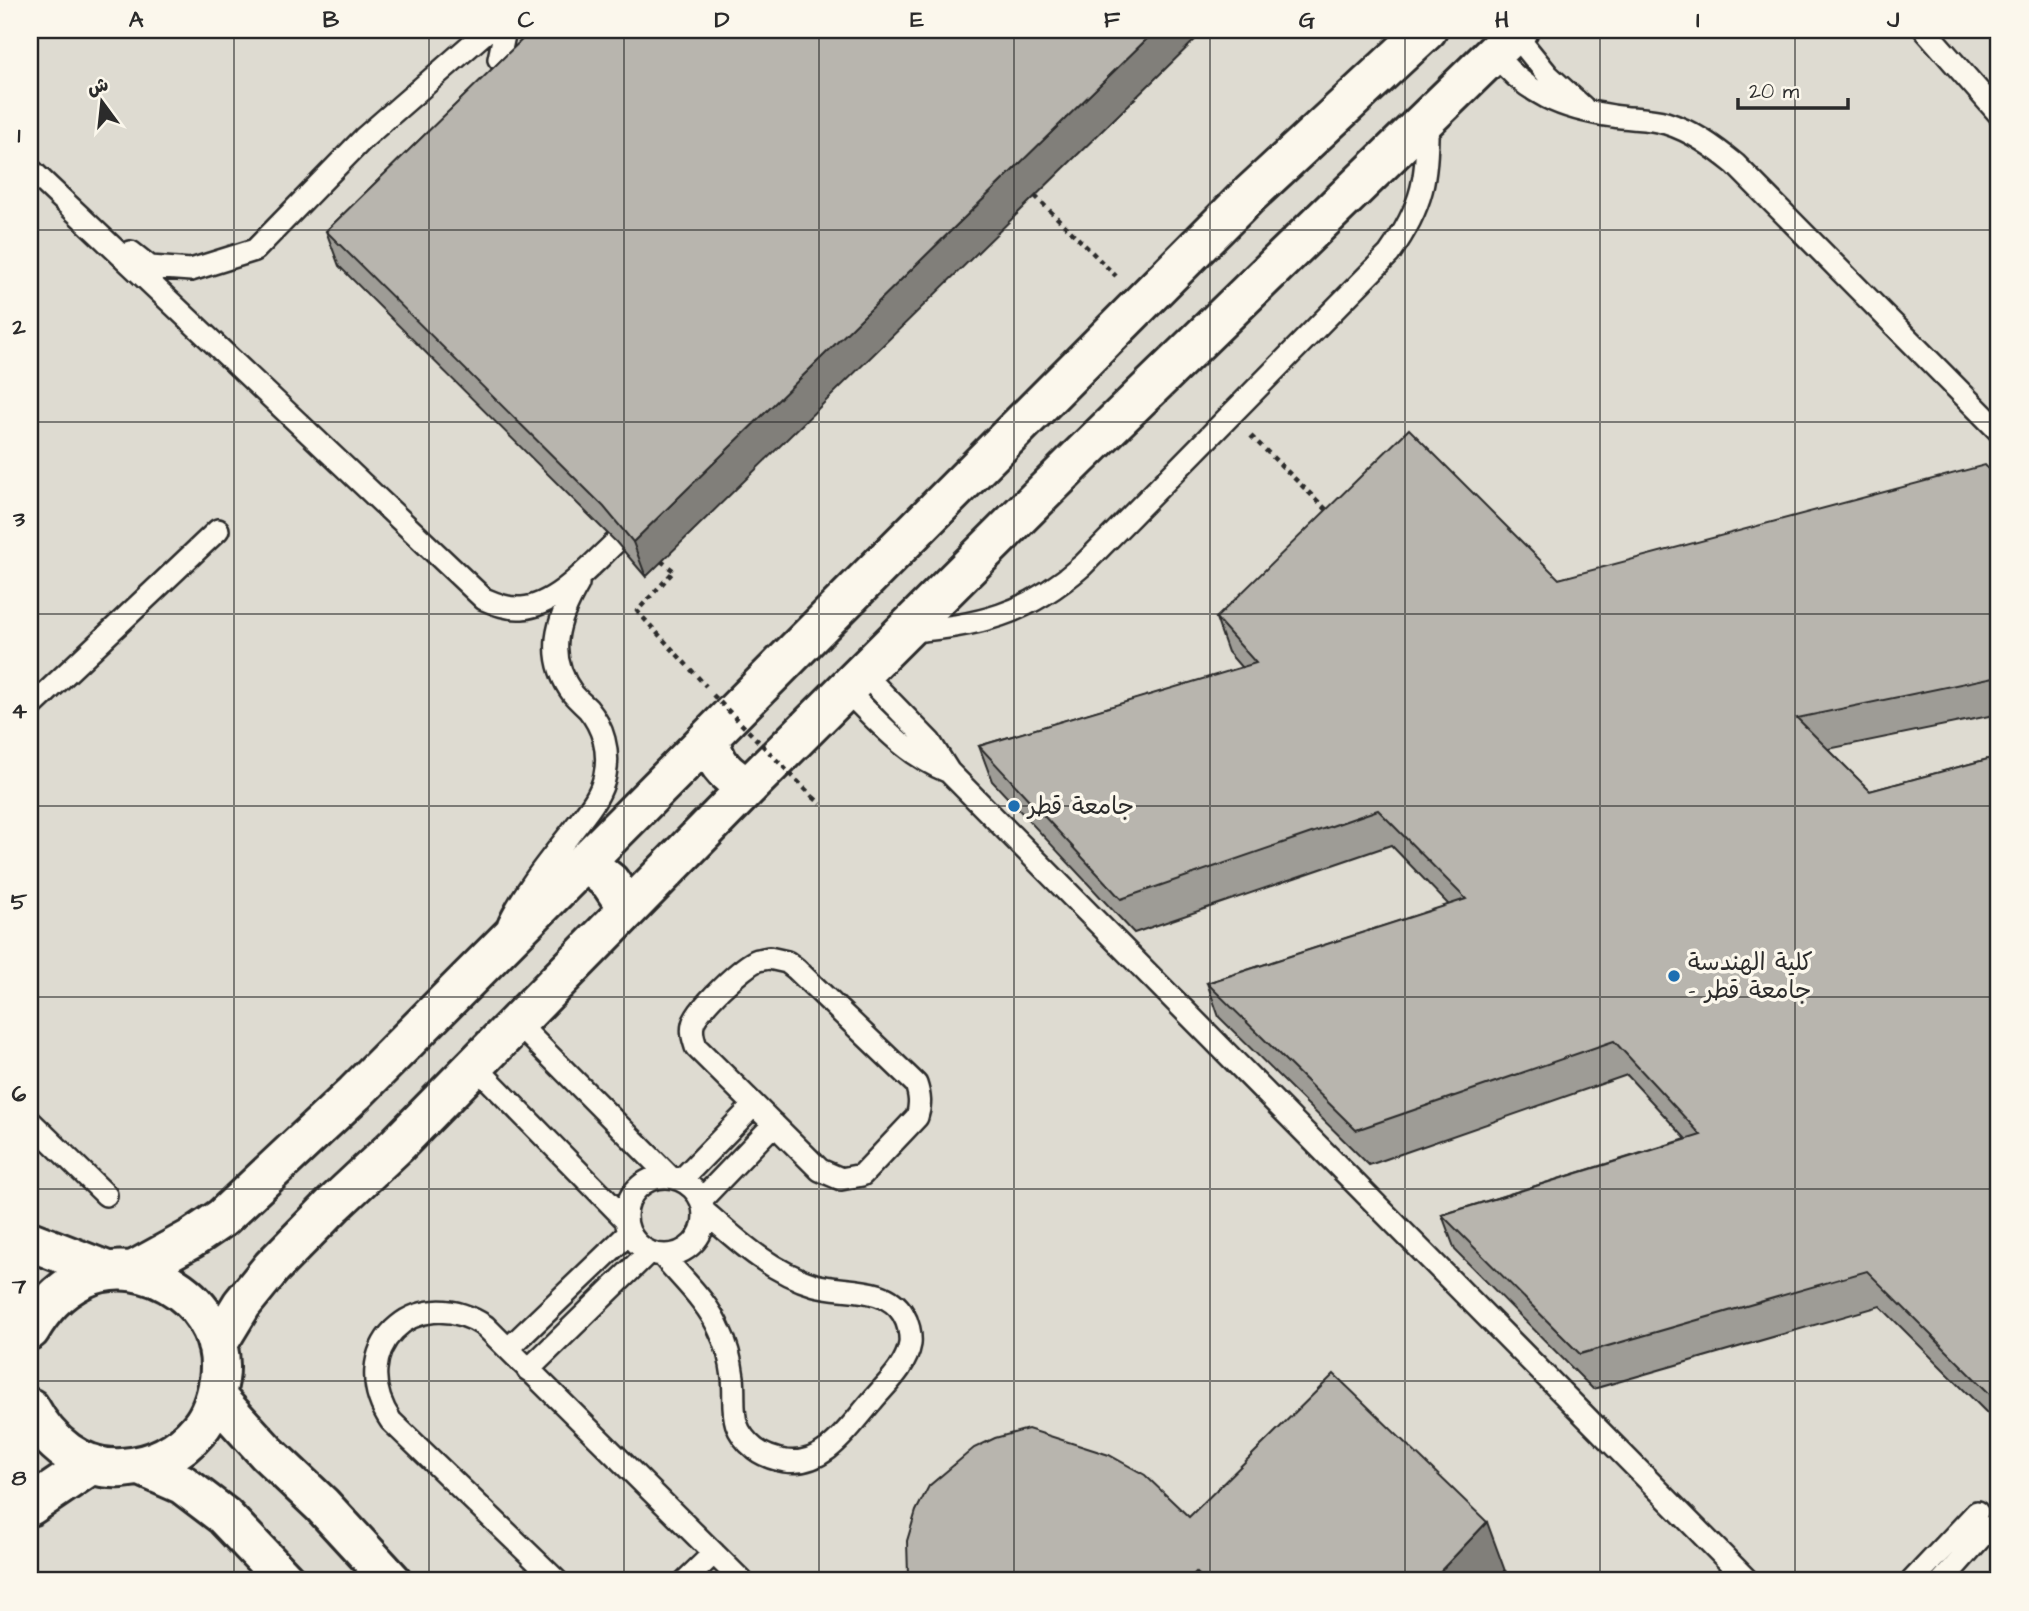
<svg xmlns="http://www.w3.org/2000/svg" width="2029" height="1611" font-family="'Architects Daughter','Playpen Sans Arabic',sans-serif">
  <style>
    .built { fill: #dedbd1 }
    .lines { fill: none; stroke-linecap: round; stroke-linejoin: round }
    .service-casing { stroke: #2b2b2b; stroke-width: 26 }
    .minor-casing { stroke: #2b2b2b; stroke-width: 44 }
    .path { stroke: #2b2b2b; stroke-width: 4.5; stroke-dasharray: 5 5; stroke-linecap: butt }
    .service { stroke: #fbf7ec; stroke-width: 21 }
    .minor { stroke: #fbf7ec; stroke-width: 38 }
    .path-bridge { stroke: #2b2b2b; stroke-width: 4.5; stroke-dasharray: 5 5; stroke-linecap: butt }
    .wall { fill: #9e9c96; stroke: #2b2b2b; stroke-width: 2 }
    .shaded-wall { fill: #817f7a; stroke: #2b2b2b; stroke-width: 2 }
    .building { fill: #b8b5ae; stroke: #2b2b2b; stroke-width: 2 }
    .grid { fill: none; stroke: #2b2b2b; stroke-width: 2; stroke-opacity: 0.55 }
    .poi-dot { fill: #1f6fb2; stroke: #fbf7ec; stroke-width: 2.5 }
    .labels { text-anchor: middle; stroke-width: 7; stroke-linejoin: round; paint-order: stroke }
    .poi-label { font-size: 24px; fill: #2b2b2b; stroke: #fbf7ec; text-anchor: start }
    .neatline { fill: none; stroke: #2b2b2b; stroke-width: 2.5 }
    .grid-label { font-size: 23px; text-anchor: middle; font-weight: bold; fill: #2b2b2b }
  </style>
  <rect width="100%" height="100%" fill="#eeebe0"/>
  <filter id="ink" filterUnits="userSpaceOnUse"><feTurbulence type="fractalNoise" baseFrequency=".0143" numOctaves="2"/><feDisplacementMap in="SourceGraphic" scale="14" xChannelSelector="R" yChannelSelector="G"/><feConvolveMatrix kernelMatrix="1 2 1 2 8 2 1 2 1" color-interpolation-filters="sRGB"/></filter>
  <g filter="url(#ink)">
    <!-- built -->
    <path class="built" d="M30,30H1999V1581H30Z"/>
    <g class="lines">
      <!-- service casing -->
      <g class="service-casing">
        <path id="service" d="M505,30L499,59L521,81
          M1925,30L1999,114
          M1514,33L1548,75L1583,107
          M1494,53C1526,94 1563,109 1613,116C1631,119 1649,118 1666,123C1692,131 1714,147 1735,164L1999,431
          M30,169L484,599C496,604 508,609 522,608C556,606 592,564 616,542
          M131,252L150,267L191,270L255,250L364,138L488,30
          M905,632C980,625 1025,616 1083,565L1389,254C1424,205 1428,176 1427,118
          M863,673L930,742L949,772L1748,1581
          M846,690C878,722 906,755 949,772
          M30,708L218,530
          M509,923C525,890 548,862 570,834C584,815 601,798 605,775C610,751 603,727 588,709C583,704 577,699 573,694C545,656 557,620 578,584
          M769,958L787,962L795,968L916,1084C920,1096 921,1105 917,1117L862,1175L841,1179L820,1170L696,1047C694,1040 691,1033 693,1025C695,1010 744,965 758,960C759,960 768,958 769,958Z
          M517,1023L669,1176
          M475,1066L626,1220
          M30,1121L106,1195
          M626 1216a39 39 0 1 1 78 0a39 39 0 1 1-78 0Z
          M682,1179L754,1105
          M702,1199L774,1124
          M662,1255C682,1279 708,1302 720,1331C727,1345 731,1361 733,1377C736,1407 727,1426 755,1449C764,1456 774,1459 785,1461C825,1467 849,1427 872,1401C886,1384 906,1367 910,1344C911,1334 908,1322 903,1314C886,1285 843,1293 815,1285C771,1272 739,1242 705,1212
          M508,1349L629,1233
          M528,1370L649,1252
          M557,1581L391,1421C344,1351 414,1280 485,1326L742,1581
          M685,1581L714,1553
          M1912,1581L1977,1512
          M1942,1581L1990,1527"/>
      </g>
      <!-- minor casing -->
      <g class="minor-casing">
        <path id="minor" d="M710,737C713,762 726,777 749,786
          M585,862L610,882L628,909
          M30,1241L107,1271
          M133,1271L191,1239L222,1218L355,1093L1246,198L1427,30
          M30,1330C43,1308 58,1291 82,1279C148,1248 230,1307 219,1380C216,1398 211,1415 199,1429C179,1453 154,1466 122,1468C81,1471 48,1442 30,1408
          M217,1345L242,1304L272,1267L334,1204L396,1146L749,786L1078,458L1518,30
          M216,1397L267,1453L322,1505L392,1581
          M141,1466L182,1484L224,1516L286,1581
          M30,1506L92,1464"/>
      </g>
      <!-- path -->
      <path class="path" d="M1035,196L1116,276
        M1251,436L1330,513
        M661,561L674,571L637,611L706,686
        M813,797L821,804"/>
      <!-- service -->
      <use href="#service" class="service"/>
      <!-- minor -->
      <use href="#minor" class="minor"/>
      <!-- path-bridge -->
      <path class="path-bridge" d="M713,695L813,797"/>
    </g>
    <!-- wall -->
    <path class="wall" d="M532,30L646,577L616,542L339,266L326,231Z
      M1999,480V714L1828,749L1870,791L1999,756V1425L1880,1306L1593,1389L1455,1250L1442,1215L1686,1139L1627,1075L1369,1165L1219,1017L1207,983L1449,905L1391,845L1134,933L992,781L979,746L1242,668L1228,652L1216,618L1559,579Z
      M1189,1517L1505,1571L1495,1581H910L908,1575Z"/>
    <!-- shaded-wall -->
    <path class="shaded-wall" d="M1156,30H1205L646,577L633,542Z
      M1487,1522L1505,1571L1495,1581H1431Z
      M1196,1572L1199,1581H1187Z"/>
    <!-- building -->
    <path class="building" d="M532,30H1156L633,542L604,507L326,231Z
      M1409,429L1559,579L1985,465L1999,480V676L1797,718L1870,791L1999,756V1403L1867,1271L1580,1354L1442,1215L1701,1135L1614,1041L1356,1130L1207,983L1466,899L1378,810L1121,899L979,746L1256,663L1216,618Z
      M1334,1374L1487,1522L1431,1581H1205L1196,1572L1187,1581H912L908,1575L907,1541L916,1511L929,1486L974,1448L995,1438L1028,1429L1109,1455L1145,1475L1189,1517Z"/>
  </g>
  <!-- grid -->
  <path class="grid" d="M234,30V1581M429,30V1581M624,30V1581M819,30V1581M1014,30V1581M1210,30V1581M1405,30V1581M1600,30V1581M1795,30V1581M30,230H1999M30,422H1999M30,614H1999M30,806H1999M30,997H1999M30,1189H1999M30,1381H1999"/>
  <!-- markers -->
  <g class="poi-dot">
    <circle cx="1014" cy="806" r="7"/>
    <circle cx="1674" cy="976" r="7"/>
  </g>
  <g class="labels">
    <!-- poi labels -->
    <g class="poi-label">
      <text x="1028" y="814">جامعة قطر</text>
      <text x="1688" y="970">كلية الهندسة<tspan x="1688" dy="28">- جامعة قطر</tspan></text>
    </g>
  </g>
  <!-- margin -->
  <rect width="2029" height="1611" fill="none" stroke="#fbf7ec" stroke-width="77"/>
  <!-- north arrow -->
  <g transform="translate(102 102) rotate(345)" stroke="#fbf7ec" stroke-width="5" paint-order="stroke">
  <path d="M0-5L12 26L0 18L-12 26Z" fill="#2b2b2b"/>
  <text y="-10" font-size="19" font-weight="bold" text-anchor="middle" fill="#2b2b2b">ش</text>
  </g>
  <!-- scale -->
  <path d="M1738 98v10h110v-10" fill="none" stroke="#2b2b2b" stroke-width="3.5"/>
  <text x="1749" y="98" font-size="21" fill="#2b2b2b" stroke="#fbf7ec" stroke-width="5" paint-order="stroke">20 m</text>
  <rect x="38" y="38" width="1952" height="1534" class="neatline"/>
  <g class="grid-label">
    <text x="136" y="27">A</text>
    <text x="331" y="27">B</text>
    <text x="526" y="27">C</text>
    <text x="722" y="27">D</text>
    <text x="917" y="27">E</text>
    <text x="1112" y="27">F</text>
    <text x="1307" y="27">G</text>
    <text x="1502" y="27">H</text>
    <text x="1698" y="27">I</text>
    <text x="1893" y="27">J</text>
    <text x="19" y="142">1</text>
    <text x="19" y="334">2</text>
    <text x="19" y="526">3</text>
    <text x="19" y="718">4</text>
    <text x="19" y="909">5</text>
    <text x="19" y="1101">6</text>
    <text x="19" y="1293">7</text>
    <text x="19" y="1485">8</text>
  </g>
</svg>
